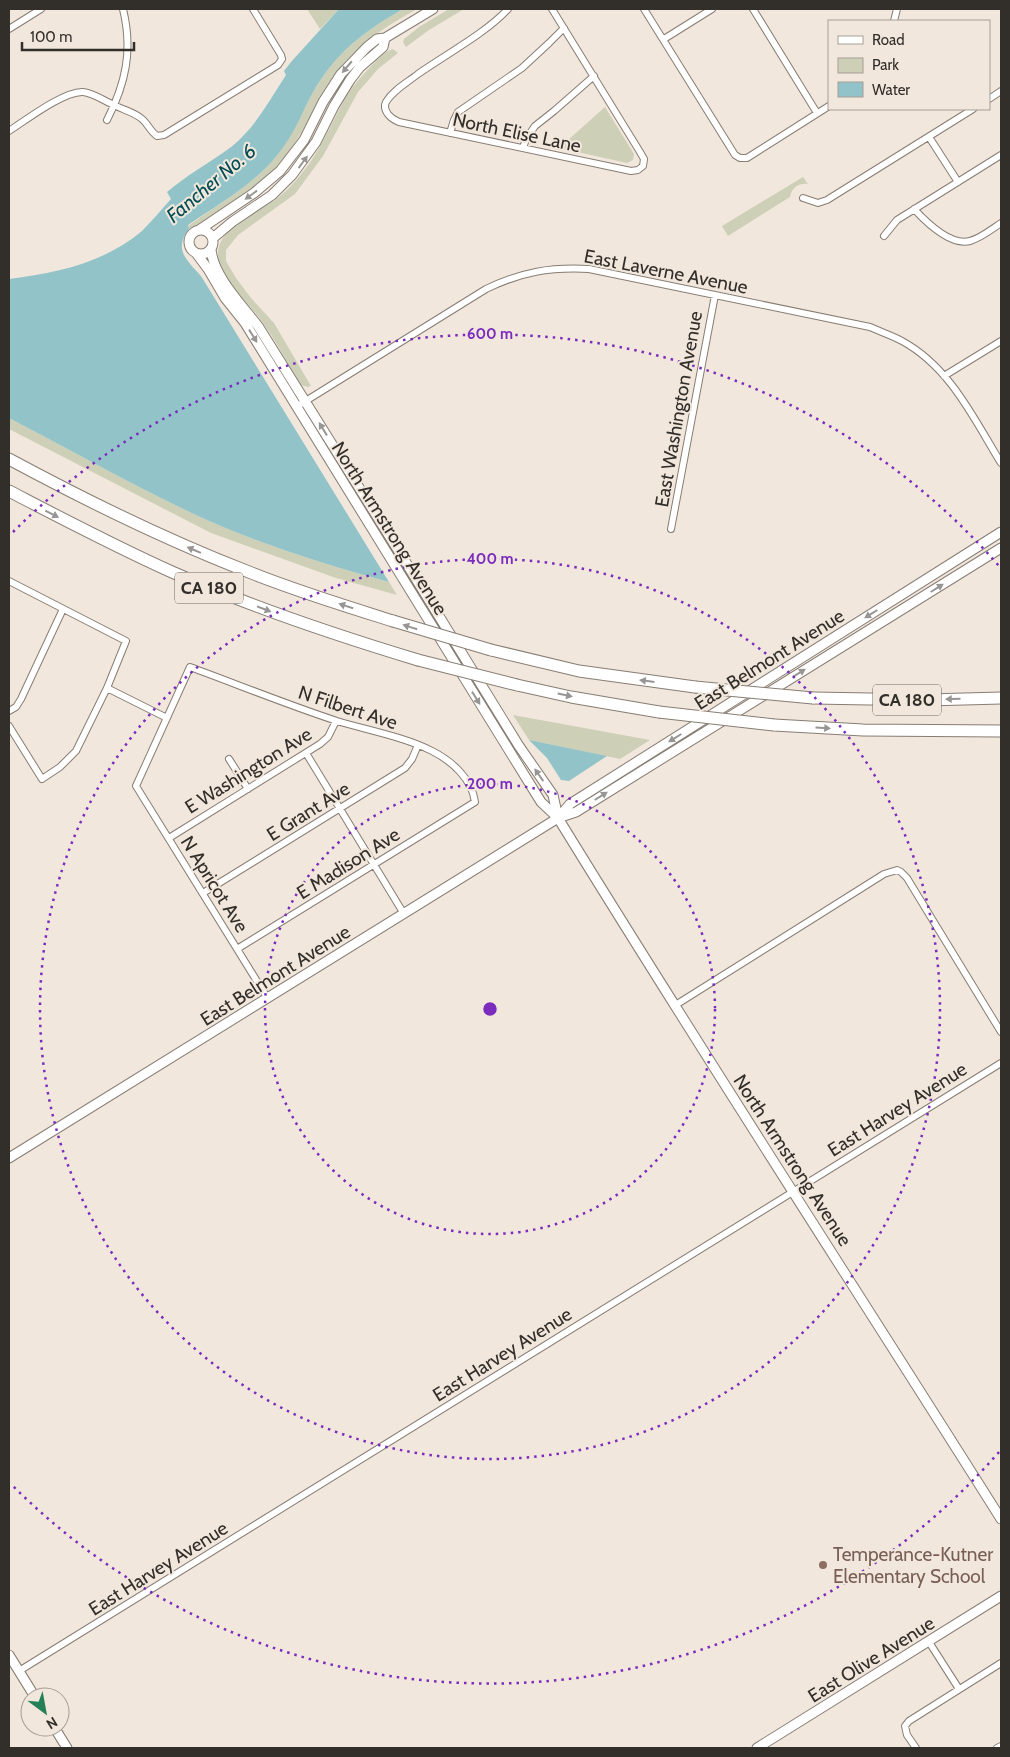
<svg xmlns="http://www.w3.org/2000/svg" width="1010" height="1757" font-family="Cabin,sans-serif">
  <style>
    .green { fill: #cdd0b7 }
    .water { fill: #91c3c9 }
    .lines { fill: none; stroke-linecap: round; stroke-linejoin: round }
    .street-casing { stroke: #877d73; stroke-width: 8 }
    .secondary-casing { stroke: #877d73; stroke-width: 11 }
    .highway-casing { stroke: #877d73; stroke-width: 13 }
    .street { stroke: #fff; stroke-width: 6 }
    .secondary { stroke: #fff; stroke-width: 9 }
    .highway { stroke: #fff; stroke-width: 11 }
    .highway-bridge-casing { stroke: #877d73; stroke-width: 13; stroke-linecap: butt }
    .highway-bridge { stroke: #fff; stroke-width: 11 }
    .oneway { fill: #989694 }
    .ring { fill: none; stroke: #7b2cbf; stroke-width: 2.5; stroke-dasharray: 2.5 5 }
    .education-dot { fill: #8d6e63; stroke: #f2e7dc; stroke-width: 2 }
    .labels { text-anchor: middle; stroke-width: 4; stroke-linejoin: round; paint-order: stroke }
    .shield { fill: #f2e7dc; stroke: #6c665f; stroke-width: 1 }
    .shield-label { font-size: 18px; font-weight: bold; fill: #322e2a }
    .street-label { font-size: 19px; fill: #322e2a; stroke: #f2e7dc }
    .education-label { font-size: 19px; fill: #785e54; stroke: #f2e7dc; text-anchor: start }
    .water-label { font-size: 20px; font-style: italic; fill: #004d54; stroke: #f2e7dc }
    .centre { fill: #7b2cbf; stroke: #f2e7dc; stroke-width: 2.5 }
    .ring-label { font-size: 15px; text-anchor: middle; font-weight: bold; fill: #7b2cbf; stroke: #f2e7dc; stroke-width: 4; stroke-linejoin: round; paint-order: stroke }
  </style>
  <rect width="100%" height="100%" fill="#f2e7dc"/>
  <!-- green -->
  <path class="green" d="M307,9H339L320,29Z
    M403,9H417C379,30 346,52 324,91C308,117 298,145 276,168C262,183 228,209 210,219C203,223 196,225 189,229L188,226C217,205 250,187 273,160C290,140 300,117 312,94C335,53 363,32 403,9Z
    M449,9H464L429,30L406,47L403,42L404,39L419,27Z
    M393,49L398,53L378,69L358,92L323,156L295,194L238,235L226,250V261L236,278L251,298L274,323L311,386L308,387L301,385C288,364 276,341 261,320C249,303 218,277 218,255C217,233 247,214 265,205C268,203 272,202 275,200C289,190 301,175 311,161C327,138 336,111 352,88C359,79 367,70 375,62C380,57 386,51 393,49Z
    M605,107L634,154L633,160L627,163L559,148Z
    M803,177L808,184C799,183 792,187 790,197L728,236L722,226Z
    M9,418C77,453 145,493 216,524C272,548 331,566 389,582L397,595L336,578L211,533L9,429Z
    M513,715L650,740L620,759L529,740Z"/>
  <!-- water -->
  <path class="water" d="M339,9H403C363,32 335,53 312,94C301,115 293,136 278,154C255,184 219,204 188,225L189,229C173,250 187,260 201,276L389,582C331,566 272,548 216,524C145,493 77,453 9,418V279C57,273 104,263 142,231C152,221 161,210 171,199L167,192C186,176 207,164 227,150C253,132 269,101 286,75L284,71L291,62Z
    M529,740L607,756L569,781L561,780L547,758Z"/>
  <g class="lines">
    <!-- street casing -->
    <g class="street-casing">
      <path id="street" d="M508,9C486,33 445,55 418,74C408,82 393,90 386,102C382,111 391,119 399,122L631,171L638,170L643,166L644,159L640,152L552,9
        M644,9L735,155L740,158H747L829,106
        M753,9L817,113
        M894,21L897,9
        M9,29L41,9
        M664,39L712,9
        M989,99L1001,91
        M107,120C126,83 133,50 123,9
        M9,131C26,120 64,91 83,92C94,93 104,101 114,105C123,110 134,112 142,119C148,124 150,131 157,136L164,135L278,65L282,59L281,55L253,9
        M450,133L454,120L458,112L522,68L549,43L564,28
        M929,137L958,182
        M523,148L526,139L535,126L554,111L594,76
        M803,198L818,203L827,200L973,109
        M914,209C926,222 950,246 970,241C981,238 992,229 1001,223
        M884,236L897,220L1001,155
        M944,376L1001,341
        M296,407L486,289C521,272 550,267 589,269L870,327C881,332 893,336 902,341C950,367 974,419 1001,463
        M671,529L715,295
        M9,581L126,641L107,688L76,751L60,767L42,779L9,726
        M107,688L167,718
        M9,711L16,707L21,699L63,609
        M306,753L404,914
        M229,759L248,789
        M169,838L320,744L328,737L336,721
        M203,893L405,768L412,759L418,745
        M237,949L475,802C472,779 452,761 432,751C405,737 367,730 337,721C288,705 239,685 190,667L136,786L268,999
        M674,1006L884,874L897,870L901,872L907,878L1001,1032
        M929,1642L959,1689
        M19,1671L1001,1063
        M916,1748L907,1735L905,1726L909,1721L1001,1663
        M997,1748L1001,1746"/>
    </g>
    <!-- secondary casing -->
    <g class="secondary-casing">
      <path id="secondary" d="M189 242a12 12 0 1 1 24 0a12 12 0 1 1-24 0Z
        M199,230L254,193L280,171L304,140L323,102L341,74L367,47L377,39L385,38L433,9
        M213,238L232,222L272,195L292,175L316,142L334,106L350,80L360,67L383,47L385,38
        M211,249C213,276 242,305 258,326L410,569L519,746L553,795L558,818
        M196,253L208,269L225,298L245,323L541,802L558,818C703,1054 854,1286 1001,1519
        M558,818L570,804L1001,532
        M9,1158L558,818L576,812L1001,548
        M9,1655L35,1697
        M54,1727L67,1748
        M757,1748L1001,1596"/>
    </g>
    <!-- highway casing -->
    <g class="highway-casing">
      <path id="highway" d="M9,459C87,501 166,540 249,572C296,591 345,606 393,621
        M9,491C63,519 116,547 172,572C252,607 335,635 418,660
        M491,650L579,671L695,687
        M517,685L571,697L659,712
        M813,698L927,700L1001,698
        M774,725L863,730L1001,731"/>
    </g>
    <!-- street -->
    <use href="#street" class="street"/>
    <!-- secondary -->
    <use href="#secondary" class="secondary"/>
    <!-- highway -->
    <use href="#highway" class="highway"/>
    <!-- highway-bridge casing -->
    <g class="highway-bridge-casing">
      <path id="highway-bridge" d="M393,621L491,650
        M418,660L517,685
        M695,687L813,698
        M659,712L774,725"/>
    </g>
    <!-- highway-bridge -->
    <use href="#highway-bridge" class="highway-bridge"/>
  </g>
  <!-- one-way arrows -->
  <defs><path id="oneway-solid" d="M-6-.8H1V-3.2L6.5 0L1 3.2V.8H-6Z" transform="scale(1.25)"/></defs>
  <g class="oneway">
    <use href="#oneway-solid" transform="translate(347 67) rotate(130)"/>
    <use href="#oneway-solid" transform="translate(303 162) rotate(-54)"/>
    <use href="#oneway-solid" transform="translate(251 195) rotate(144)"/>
    <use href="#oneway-solid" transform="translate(253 336) rotate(58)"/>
    <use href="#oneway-solid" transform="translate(323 429) rotate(-122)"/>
    <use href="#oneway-solid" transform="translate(52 514) rotate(27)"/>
    <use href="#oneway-solid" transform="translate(194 550) rotate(-157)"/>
    <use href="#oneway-solid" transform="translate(937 588) rotate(-32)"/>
    <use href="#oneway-solid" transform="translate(346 606) rotate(-162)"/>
    <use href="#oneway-solid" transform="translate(264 609) rotate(21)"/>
    <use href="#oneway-solid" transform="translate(871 614) rotate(148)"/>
    <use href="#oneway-solid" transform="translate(410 627) rotate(-163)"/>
    <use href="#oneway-solid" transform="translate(799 673) rotate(-32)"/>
    <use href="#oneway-solid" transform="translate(647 681) rotate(-173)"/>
    <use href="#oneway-solid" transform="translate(565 695) rotate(12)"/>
    <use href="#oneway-solid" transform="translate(476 698) rotate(58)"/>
    <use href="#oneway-solid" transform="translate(953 699) rotate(179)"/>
    <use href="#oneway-solid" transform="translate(823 728) rotate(4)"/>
    <use href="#oneway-solid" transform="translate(675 738) rotate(148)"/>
    <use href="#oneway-solid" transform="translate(539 775) rotate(-125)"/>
    <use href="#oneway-solid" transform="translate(601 796) rotate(-32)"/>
  </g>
  <!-- distance rings -->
  <g class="ring">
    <circle cx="490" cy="1009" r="225"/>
    <circle cx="490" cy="1009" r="450"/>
    <path d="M999 1452A675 675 0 0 1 13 1486M13 532A675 675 0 0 1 999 566"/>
  </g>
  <!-- markers -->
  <circle class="education-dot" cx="823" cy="1565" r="5"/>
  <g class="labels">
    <!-- shield labels -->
    <g class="shield">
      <rect x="175" y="572.5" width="68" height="31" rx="4"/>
      <rect x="873" y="684.5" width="68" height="31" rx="4"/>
    </g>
    <g class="shield-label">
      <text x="209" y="594">CA 180</text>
      <text x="907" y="706">CA 180</text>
    </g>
    <!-- street labels -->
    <g class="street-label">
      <text transform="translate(517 132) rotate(12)" y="7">North Elise Lane</text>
      <text transform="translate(666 271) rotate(11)" y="7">East Laverne Avenue</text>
      <text transform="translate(678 409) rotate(-80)" y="7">East Washington Avenue</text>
      <text transform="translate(390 528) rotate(58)" y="7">North Armstrong Avenue</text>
      <text transform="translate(769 659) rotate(-32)" y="7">East Belmont Avenue</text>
      <text transform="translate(348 707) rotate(18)" y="7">N Filbert Ave</text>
      <text transform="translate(248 770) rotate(-32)" y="7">E Washington Ave</text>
      <text transform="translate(308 811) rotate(-32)" y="7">E Grant Ave</text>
      <text transform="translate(348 863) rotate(-32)" y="7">E Madison Ave</text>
      <text transform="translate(215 884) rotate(58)" y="7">N Apricot Ave</text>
      <text transform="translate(275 975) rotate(-32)" y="7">East Belmont Avenue</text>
      <text transform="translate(897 1109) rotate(-32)" y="7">East Harvey Avenue</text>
      <text transform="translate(793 1160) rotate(57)" y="7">North Armstrong Avenue</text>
      <text transform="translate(502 1354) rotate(-32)" y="7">East Harvey Avenue</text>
      <text transform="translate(158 1568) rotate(-32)" y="7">East Harvey Avenue</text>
      <text transform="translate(871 1659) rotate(-32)" y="7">East Olive Avenue</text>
    </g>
    <!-- education labels -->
    <g class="education-label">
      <text x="833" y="1561">Temperance-Kutner<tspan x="833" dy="22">Elementary School</tspan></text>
    </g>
    <!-- water labels -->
    <g class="water-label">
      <text transform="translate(211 183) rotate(-40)" y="7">Fancher No. 6</text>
    </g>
  </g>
  <circle cx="490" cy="1009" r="8" class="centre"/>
  <g class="ring-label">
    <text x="490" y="339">600 m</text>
    <text x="490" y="564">400 m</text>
    <text x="490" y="789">200 m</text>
  </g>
  <!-- border -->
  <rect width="1010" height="1757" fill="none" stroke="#322e2a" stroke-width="20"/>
  <!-- legend -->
  <rect x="828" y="20" width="162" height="90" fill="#f2e7dc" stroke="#a59d95"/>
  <rect x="838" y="36" width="25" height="8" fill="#ffffff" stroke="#a59d95"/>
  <text x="872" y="45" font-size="15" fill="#322e2a">Road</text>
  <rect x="838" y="58" width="25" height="15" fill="#cdd0b7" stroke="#a59d95"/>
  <text x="872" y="70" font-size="15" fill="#322e2a">Park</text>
  <rect x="838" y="82" width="25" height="15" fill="#91c3c9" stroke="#a59d95"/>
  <text x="872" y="95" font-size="15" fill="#322e2a">Water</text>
  <!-- north arrow -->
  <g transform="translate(45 1712) rotate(148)"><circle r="24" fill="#f2e7dc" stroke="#a59d95"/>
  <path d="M0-4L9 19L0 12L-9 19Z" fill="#248056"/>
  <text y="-8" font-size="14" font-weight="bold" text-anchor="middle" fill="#322e2a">N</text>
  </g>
  <!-- scale -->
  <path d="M22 42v8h112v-8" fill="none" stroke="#322e2a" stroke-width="2.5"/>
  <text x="30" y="42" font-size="15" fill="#322e2a" stroke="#f2e7dc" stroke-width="4" paint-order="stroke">100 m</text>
</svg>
